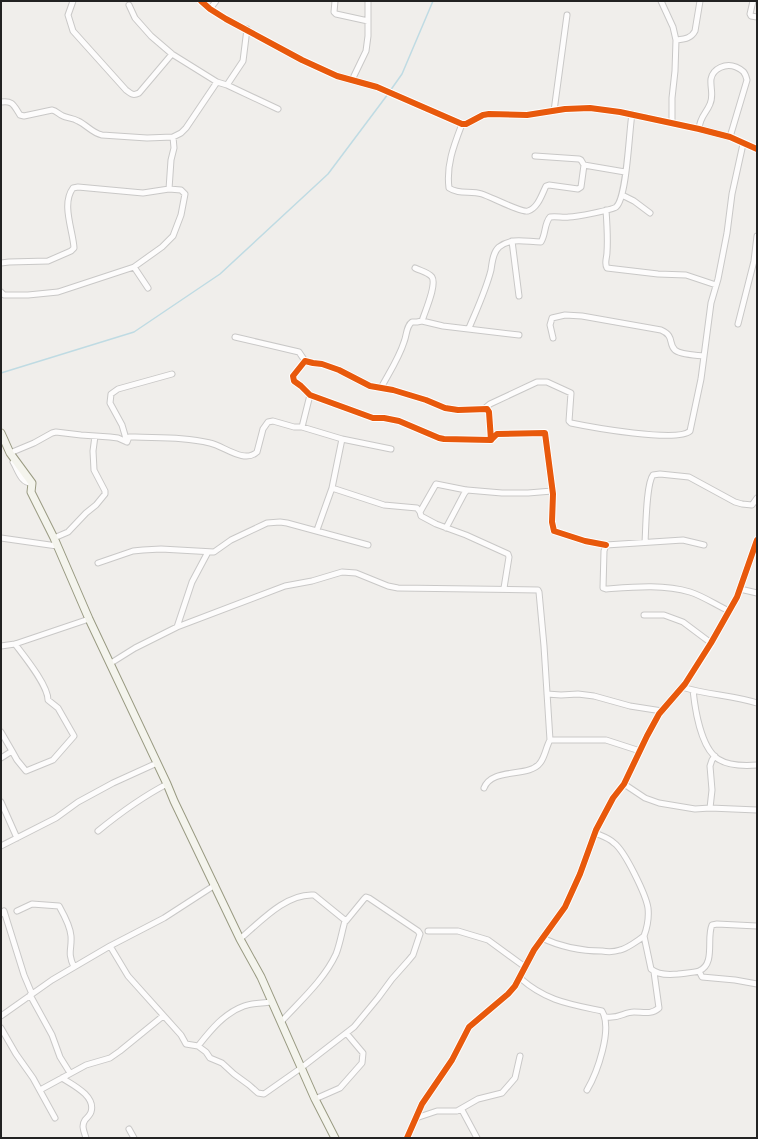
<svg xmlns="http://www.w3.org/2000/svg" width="758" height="1139" font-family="'Exo 2',sans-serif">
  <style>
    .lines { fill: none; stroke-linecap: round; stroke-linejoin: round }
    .stream { stroke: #bfdbe3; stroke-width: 1.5 }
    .street-casing { stroke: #c9c8c7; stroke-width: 7 }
    .secondary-casing { stroke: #999a82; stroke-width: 9 }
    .street { stroke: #fdfcfc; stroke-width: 5 }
    .secondary { stroke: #f4f4ed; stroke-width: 7 }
    .cycleway-casing { stroke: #fff; stroke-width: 8 }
    .cycleway { stroke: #e8590c; stroke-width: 6 }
  </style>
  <rect width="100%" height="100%" fill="#f0eeeb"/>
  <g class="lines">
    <!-- stream -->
    <path class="stream" d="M390,91L402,74L433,1
      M1,373L134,332L220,274L328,174L388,94"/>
    <!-- street casing -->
    <g class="street-casing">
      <path id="street" d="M73,1L68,15L73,31L126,90C131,94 133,96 139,93L172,54
        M201,1L210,9L226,19L302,60L337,76L377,87L462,124H466L483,115L489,114L527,115L565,109L590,108L620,112L699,129L730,137L757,149
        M335,1L334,12L336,14L368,21
        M661,1L673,27L676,40L675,71L672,98V123
        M753,1L750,14L751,16L757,17
        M129,5L135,18L151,36L172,54L217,82L227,85L278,109
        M210,9L216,1
        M676,40C683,39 691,39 695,31L700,1
        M352,80L366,51L368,36V1
        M227,85L243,61L247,29
        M1,102C13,100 14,106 20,115L24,116L52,110C57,111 58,114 63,116C67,118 73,118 78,121C87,125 92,133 102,135L147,138L173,137L181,133L186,128L217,82
        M554,111L567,15
        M462,124C454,145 446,165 449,188C459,195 471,190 482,194C491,197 522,213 528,211C538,208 542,194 546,186L549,185L578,189L581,187L584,165L625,172
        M699,129C700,116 706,114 710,104C714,96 710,87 711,79C713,68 726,63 736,67C743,70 745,72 747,80L730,137
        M535,156L579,159L581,160L584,165
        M622,195L634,201L650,213
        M606,210C607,224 608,238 607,252C607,258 604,263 607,268L658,274L686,275L716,285
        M512,241L519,296
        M1,263L9,262L48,261L71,251L74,248C73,230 61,204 73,188L78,187L143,193L169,189L171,160L174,148L173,137
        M134,267L148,288
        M415,268C421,271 428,272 432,277C437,285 425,311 422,321
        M1,292L4,295H28L58,292L134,267L162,247L173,236L181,215L185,194L181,190L169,189
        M738,324L754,261L757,236
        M469,328C477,309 486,290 491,270C492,263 493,252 499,247C512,237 526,242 541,242C546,234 544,224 550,217C557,216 563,218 569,217C576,217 612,210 616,207C627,198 629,131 632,114
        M235,337L299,352L305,361
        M553,338L550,325L552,318L565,315L582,316L661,330C675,336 668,344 675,350C680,355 697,355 704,356
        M381,388C389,373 399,358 404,342C407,335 406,326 412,322H417L422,321L443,326L519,335
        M484,409L490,404L537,382H547L571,393L569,421L571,423C590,427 678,443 690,431L701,379L711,303L718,279L727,233L732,194L743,144
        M302,427L310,395
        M342,439L391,449
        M491,440L489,412L487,409L458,410L445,408L426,400L393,390L370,386L339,370L322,364L313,363L305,361L293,376L294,381L301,386L310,395L373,418H384L399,421L439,438L444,439L491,440L497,434L545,433L553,494L552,522L554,531L585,541L606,545
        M127,442L122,425L110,403L111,394L118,389L172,374
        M10,453L34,443L52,433L56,432L81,435L110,437L118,438L127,442L129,437H135C160,438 186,437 210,443C224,446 244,464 257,452L263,429L268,422L273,421L294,427H302L342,439L332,488L317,530
        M13,462C18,470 21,484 32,483
        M332,488L384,505L417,508L420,512
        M466,490L436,484L420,512L421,516L436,524L466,535L508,554L509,557L504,588
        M446,528L464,494L467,490L502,493H528L552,491
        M1,538L57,546
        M54,538L68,532L86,513L96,505L105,494V491L94,470L93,451L95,436
        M645,542C646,528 646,484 653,475L660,474L689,477L735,502L742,504L752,505L757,498
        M704,545L683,540L606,545L604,551L603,588L606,589C633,587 664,584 690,592C703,596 716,605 729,611
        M98,563L133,551L143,550L161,549L214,552L231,540L267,523L280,522L287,523L368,545
        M740,589L757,593
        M644,615H664L683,622L711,643
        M177,627L285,586L312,581L342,572L356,573L388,586L398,588L538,590L539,592L544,646L550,740
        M1,646L15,644L89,619
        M111,663L135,648L177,627L192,582L208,552
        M682,687C707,695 732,695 757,703
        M693,690C695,709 701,748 718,759C729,766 744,766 757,765
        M547,694L561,695L578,694L594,696L630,706L662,711
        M1,732L12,751
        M1,758L12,751L17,760L26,771L53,760L74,736L58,708L48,700C48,685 24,656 15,644
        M624,784L645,798L659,803L695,809L710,808L757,810
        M484,788C492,767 529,778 540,763C545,757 546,747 550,740H606L640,751
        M1,802L17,838
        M710,808L712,790L710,766L712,760L715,756
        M98,831C120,813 142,797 167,784
        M1,846L56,818L78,802L113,783L157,763
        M17,911L32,904L59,906C64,915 70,925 71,936C72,950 67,952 74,967
        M1,914L4,911L24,975L32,994
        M428,931H458L488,940L525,967
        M644,936L651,969C658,975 669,975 678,974C684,973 693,973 699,971C716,964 706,938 712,925L717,924L757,926
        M542,938C561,947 581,951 602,951C608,952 614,952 620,950C626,949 639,940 644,936C647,928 649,917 648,908C646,895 625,851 614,843C609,838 602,836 595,833
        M240,939C260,922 286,893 314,895L346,921H345C342,931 340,944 336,954C324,980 300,1001 281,1022
        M110,946L128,976L181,1035L186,1044L198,1046L206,1052L210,1058L222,1063L234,1074L249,1085L258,1093L264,1094L301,1068L354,1027L378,998L392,979L408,961L413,955L420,934L418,931L369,898L366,897L364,899L346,921
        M699,971L702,977L735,980L757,984
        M520,978C546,1001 569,1004 602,1011C613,1029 597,1073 587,1090
        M30,995L52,1035L60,1057L70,1073
        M1,1016L52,980L110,946L164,918L215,885
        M606,1017C619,1019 624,1012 634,1012C643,1012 651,1015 659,1008L654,972
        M1,1028L16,1054L33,1078L55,1118
        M198,1046C210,1031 224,1013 244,1006C252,1003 263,1003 272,1002
        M62,1078C73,1085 96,1096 91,1112C90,1115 87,1118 85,1120C81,1126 84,1131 86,1138
        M40,1090L86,1065L110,1058L120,1051L163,1016
        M315,1099L340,1088L362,1063L363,1053L347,1034
        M462,1110L477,1138
        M416,1118L437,1111H457L478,1099L502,1093L515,1078L520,1056
        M129,1129L134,1138
        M407,1138L422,1104L452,1060L469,1027L508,994L515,986L534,950L565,907L580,874L596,830L613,798L624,784L647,736L659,714L685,684L711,643L737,597L757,540"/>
    </g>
    <!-- secondary casing -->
    <g class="secondary-casing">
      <path id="secondary" d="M1,433L10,453L32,483L31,492L54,538L89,619L167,784L174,801L240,939L261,977L315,1099L335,1138"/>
    </g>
    <!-- street -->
    <use href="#street" class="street"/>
    <!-- secondary -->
    <use href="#secondary" class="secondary"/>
    <!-- cycleway casing -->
    <g class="cycleway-casing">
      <path id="cycleway" d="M201,1L210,9L226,19L302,60L337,76L377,87L462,124H466L483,115L489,114L527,115L565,109L590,108L620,112L699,129L730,137L757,149
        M491,440L489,412L487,409L458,410L445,408L426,400L393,390L370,386L339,370L322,364L313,363L305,361L293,376L294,381L301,386L310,395L373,418H384L399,421L439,438L444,439L491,440L497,434L545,433L553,494L552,522L554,531L585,541L606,545
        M407,1138L422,1104L452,1060L469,1027L508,994L515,986L534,950L565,907L580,874L596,830L613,798L624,784L647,736L659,714L685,684L711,643L737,597L757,540"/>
    </g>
    <!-- cycleway -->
    <use href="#cycleway" class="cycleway"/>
  </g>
  <!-- border -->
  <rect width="758" height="1139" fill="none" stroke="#222222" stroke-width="4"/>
</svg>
